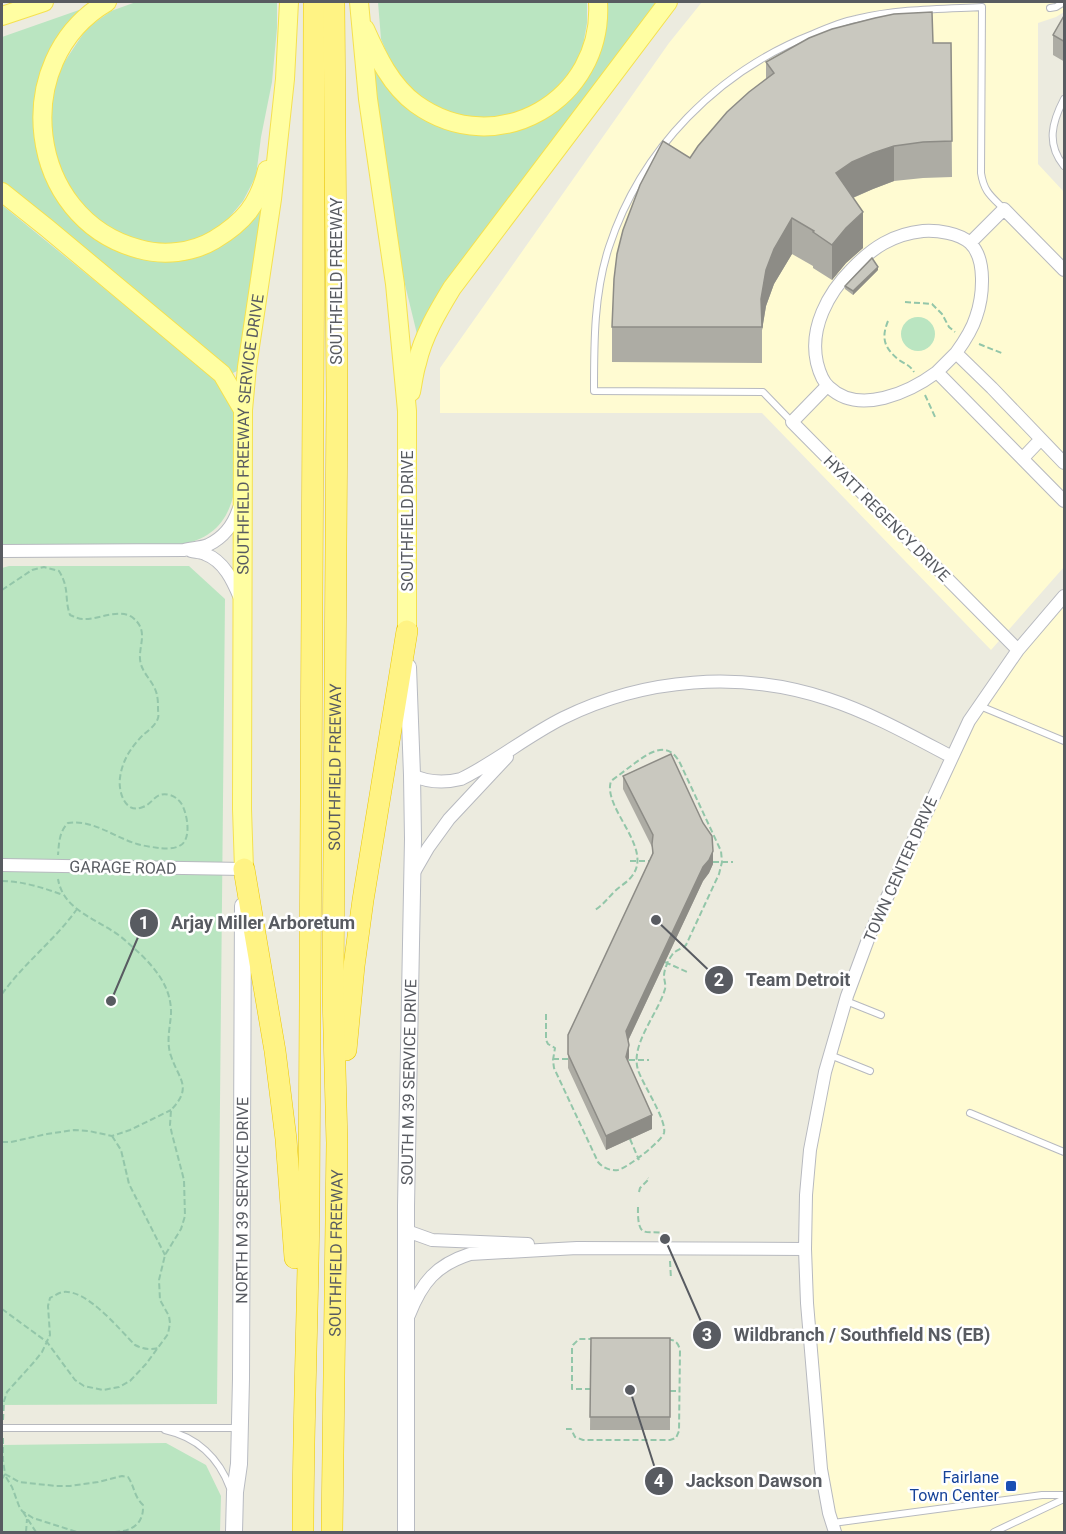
<svg xmlns="http://www.w3.org/2000/svg" width="1066" height="1534" font-family="Roboto,sans-serif">
  <style>
    .commercial { fill: #fffbd2 }
    .green { fill: #bae5c1 }
    .lines { fill: none; stroke-linecap: round; stroke-linejoin: round }
    .service-casing { stroke: #b7b9bf; stroke-width: 8 }
    .minor-casing { stroke: #b7b9bf; stroke-width: 14 }
    .secondary-casing { stroke: #b8bbc2; stroke-width: 18 }
    .primary-casing { stroke: #f5e14f; stroke-width: 20 }
    .motorway-casing { stroke: #ecc700; stroke-width: 22 }
    .path { stroke: #93c6a9; stroke-width: 2; stroke-dasharray: 6 3; stroke-linecap: butt }
    .service { stroke: #fff; stroke-width: 6 }
    .minor { stroke: #fff; stroke-width: 12 }
    .secondary { stroke: #fff; stroke-width: 16 }
    .primary { stroke: #fffea2; stroke-width: 18 }
    .motorway { stroke: #fff384; stroke-width: 21 }
    .wall { fill: #adaca4 }
    .shaded-wall { fill: #8d8c86 }
    .building { fill: #c9c8bf; stroke: #8d8c86; stroke-width: 1.5 }
    .transit-dot { fill: #1a4fb4; stroke: #fff; stroke-width: 2 }
    .labels { text-anchor: middle; stroke-width: 5; stroke-linejoin: round; paint-order: stroke }
    .street-label { font-size: 16px; fill: #585b61; stroke: #fff }
    .transit-label { font-size: 16px; fill: #164399; stroke: #fff; text-anchor: end }
    .leader { fill: none; stroke: #585b61; stroke-width: 2 }
    .callout-dot { fill: #585b61; stroke: #fff; stroke-width: 2 }
    .mark-label { font-size: 18px; text-anchor: middle; font-weight: bold; fill: #fff }
    .callout-label { font-size: 18px; text-anchor: middle; font-weight: bold; fill: #585b61; stroke: #fff; stroke-width: 5; stroke-linejoin: round; paint-order: stroke }
  </style>
  <rect width="100%" height="100%" fill="#ecebdf"/>
  <!-- commercial -->
  <path class="commercial" d="M702,2H1064V12L1056,17L1038,23V164L1064,192V567L991,650L762,413H440V368L669,43Z
    M1064,596V1532H835L829,1513L807,1303L810,1150L847,996L969,721Z"/>
  <!-- green -->
  <path class="green" d="M136,2H277V28L272,82L261,137L256,176L243,201L224,224L207,234L189,241L170,245L150,244L113,230L85,209L64,180L53,152L50,102L59,70L87,28L111,11Z
    M378,2H587V23L582,51L570,72L553,91L533,107L510,115L477,118L447,113L426,102L410,90L394,71L381,39Z
    M604,2H662L419,333L417,334L398,256L371,54L420,116L430,122L445,128L559,108Z
    M79,10L84,13L40,81L34,110L37,150L53,191L78,221L166,259L259,211L261,215L237,371L233,373H230L2,187V37Z
    M2,205L215,379L234,409V493C227,524 210,539 180,545L2,544Z
    M901 334a17 17 0 1 1 34 0a17 17 0 1 1-34 0Z
    M9,566H189L225,599L217,1404L2,1405V568Z
    M166,1443L206,1465L221,1496L220,1532H2V1445Z"/>
  <g class="lines">
    <!-- service casing -->
    <g class="service-casing">
      <path id="service" d="M1050,8L1056,7L1064,2
        M1064,99C1052,122 1046,144 1064,166
        M792,422L763,392L594,391C594,342 594,293 609,247C641,149 718,71 813,34C827,28 841,22 856,19C897,9 940,9 982,7L981,173C984,192 991,196 1004,209
        M980,706L1064,741
        M846,1001L881,1015
        M830,1055L870,1071
        M970,1113L1064,1152
        M2,1428H239
        M165,1430C197,1437 219,1458 230,1488
        M833,1523L1042,1495H1064
        M994,1532L1064,1499"/>
    </g>
    <!-- minor casing -->
    <g class="minor-casing">
      <path id="minor" d="M970,243L1004,209L1064,270
        M937,372L956,353
        M827,386L792,422L1018,650
        M1023,458L1041,439
        M1064,463L992,388L956,353C964,342 972,330 976,317C983,297 987,259 970,243C959,233 937,230 923,231C893,234 872,248 852,269C828,293 809,328 817,363C819,371 822,381 829,387C859,416 910,392 937,372L1064,501
        M2,551L184,550C191,548 201,548 208,545C223,538 234,524 239,508
        M191,551C195,552 201,552 205,554C224,561 233,581 240,598
        M412,775C427,782 445,783 461,779C496,762 527,736 563,718C644,678 741,670 828,699C871,713 912,736 952,757
        M2,865L244,869
        M413,874L428,848L449,819L507,757
        M407,1231L432,1240L528,1244
        M409,1315C422,1282 436,1265 470,1254L577,1248L805,1249
        M835,1532L829,1513L821,1469L807,1303L805,1249L806,1195L810,1150L825,1072L847,996L870,934L969,721L1018,650L1064,596"/>
    </g>
    <!-- secondary casing -->
    <g class="secondary-casing">
      <g id="secondary">
        <path id="s1" d="M234,1532L235,1492L239,1464L241,1379L243,906"/>
        <path id="s2" d="M406,1532V1206L413,839L412,775L408,667"/>
      </g>
    </g>
    <!-- primary casing -->
    <g class="primary-casing">
      <g id="primary">
        <path d="M107,2C8,60 26,219 139,249C163,256 192,253 214,240C244,222 259,204 267,170"/>
        <path d="M359,2L368,99L395,284L407,411V631"/>
        <path d="M2,16L44,2"/>
        <path d="M365,29C377,56 391,86 416,104C497,162 604,100 598,2"/>
        <path d="M2,192L47,228L222,374L243,410"/>
        <path d="M411,392C413,382 414,372 417,363C423,336 438,311 452,288L668,2"/>
        <path id="s3" d="M244,869L242,809L243,410L247,367L272,199L285,79L289,2"/>
      </g>
    </g>
    <!-- motorway casing -->
    <g class="motorway-casing">
      <g id="motorway">
        <path d="M244,869L275,1051L286,1139L295,1258"/>
        <path d="M346,1050L354,966L363,900L407,631"/>
        <path d="M303,1532C303,1422 308,1312 309,1202C314,802 313,402 314,2"/>
        <path id="s4" d="M332,1532L337,1143L333,994L337,397L334,2"/>
      </g>
    </g>
    <!-- path -->
    <path class="path" d="M905,302L932,304L942,314L949,327L955,332
      M888,321C881,338 884,348 899,360C905,364 910,365 914,372
      M979,344L1004,354
      M925,395L936,419
      M2,590L32,570L44,567L59,571C70,589 64,598 70,615C75,617 79,619 83,619C98,620 118,608 132,617C149,630 139,644 140,659C141,671 149,677 154,687C158,694 158,702 158,709C158,712 159,715 158,718C156,725 148,731 143,735C131,747 122,761 120,778C118,791 125,815 143,807C154,803 155,791 170,795C174,796 178,799 181,803C187,812 192,838 181,845C175,849 166,849 159,848C152,847 144,846 137,844C114,837 92,819 68,823C59,832 59,843 58,855
      M630,861H652
      M713,862H733
      M2,881C22,881 44,888 63,895
      M665,962L687,972
      M2,994C24,963 55,940 77,909
      M546,1014V1040L548,1044L555,1048L553,1060L554,1068L598,1162C603,1168 610,1171 618,1170C627,1168 661,1142 664,1133C667,1120 643,1085 638,1070C630,1044 658,1014 665,989C666,984 664,980 664,976C664,970 668,960 672,955C675,950 682,949 686,945L719,874L722,862L721,851L680,763C668,740 650,752 635,763C627,769 619,775 611,781C602,808 654,848 632,876C628,882 620,886 615,891C608,898 603,905 595,910
      M553,1059H568
      M629,1060H649
      M112,1136L121,1150L129,1184L165,1255
      M630,1139L639,1160
      M2,1142H11L47,1134L74,1130L89,1131L112,1136L130,1130L171,1110
      M639,1192L640,1188L649,1179L648,1178
      M638,1207C637,1246 650,1225 670,1236
      M670,1261L671,1279
      M2,1309L47,1342L75,1380L84,1386L103,1390L119,1387L130,1381L146,1364L168,1334L170,1323L169,1316L160,1300L159,1280L165,1255L181,1229L185,1216L184,1180L172,1134L170,1125L171,1110C193,1087 179,1080 171,1056C166,1042 170,1028 171,1014C172,983 149,961 127,942C104,920 64,914 58,879
      M591,1389H572V1348L573,1345L579,1339H592
      M670,1391H680
      M3,1420L4,1401L7,1392L34,1362L42,1352L50,1335L48,1306L50,1298C54,1296 58,1293 63,1292C87,1289 119,1329 135,1345C143,1349 149,1350 158,1348
      M566,1429H571L575,1437L583,1440H670L676,1438L679,1431L680,1350C678,1342 674,1339 667,1340
      M5,1474L19,1482L56,1486H70L98,1482L122,1476L128,1477C135,1487 133,1495 143,1505C144,1524 132,1531 115,1532
      M6,1477L12,1487L19,1506L22,1511L33,1518L77,1532
      M2,1479L5,1474L3,1460V1437
      M23,1512L36,1532
      M26,1532L27,1519"/>
    <!-- service -->
    <use href="#service" class="service"/>
    <!-- minor -->
    <use href="#minor" class="minor"/>
    <!-- secondary -->
    <use href="#secondary" class="secondary"/>
    <!-- primary -->
    <use href="#primary" class="primary"/>
    <!-- motorway -->
    <use href="#motorway" class="motorway"/>
  </g>
  <!-- wall -->
  <path class="wall" d="M1065,14V62L1053,55V35Z
    M933,43H951L952,177L923,178L894,181L873,189L853,198L863,248L846,263L832,280L813,268V266L792,254L774,284L766,306L762,330V363L612,362V327L690,158L766,79V62Z
    M878,270L853,295L845,289V286Z
    M623,776L713,864L709,873L703,881L628,1041V1061L652,1129L606,1150L568,1068V1035L652,856V847L623,789Z
    M591,1338H670V1430H590Z"/>
  <!-- shaded-wall -->
  <path class="shaded-wall" d="M894,146V181L873,189L852,198L836,173L852,162L873,153Z
    M863,212V248L846,263L832,280V245L846,228Z
    M792,218V254L774,284L766,306L762,330L761,299L766,270L774,249Z
    M878,267V270L853,295V291Z
    M713,851V864L709,873L703,881L626,1045V1031L703,867Z
    M629,1045V1058L626,1070V1057Z
    M652,1115V1129L606,1150V1136Z"/>
  <!-- building -->
  <path class="building" d="M932,12L933,43H951L952,141L923,142L894,146L873,153L852,162L836,173L863,212L846,228L832,245L813,232L814,231L792,218L774,249L766,270L761,299L762,327H612L614,279L617,254L623,230L640,185L663,141L690,158L698,146L727,112L749,92L774,73L766,62L809,38L832,29L875,18L894,14Z
    M1065,14V42L1053,35Z
    M872,258L878,267L853,291L845,286Z
    M671,754L703,823L712,836L713,851L709,860L703,867L626,1031L629,1045L626,1057L652,1115L606,1136L568,1054V1035L653,853L652,844L653,835L623,776Z
    M591,1338H670V1417H590Z"/>
  <!-- markers -->
  <rect class="transit-dot" x="1005" y="1480" width="12" height="12" rx="3"/>
  <g class="labels">
    <!-- street labels -->
    <g class="street-label">
      <text transform="translate(336 281) rotate(-90)" y="6">SOUTHFIELD FREEWAY</text>
      <text dy="6" stroke="none"><textPath href="#s3" startOffset="435">SOUTHFIELD FREEWAY SERVICE DRIVE</textPath></text>
      <text transform="translate(887 518) rotate(45)" y="6">HYATT REGENCY DRIVE</text>
      <text transform="translate(407 521) rotate(-90)" y="6">SOUTHFIELD DRIVE</text>
      <text dy="6" stroke="none"><textPath href="#s4" startOffset="765">SOUTHFIELD FREEWAY</textPath></text>
      <text transform="translate(123 867) rotate(1)" y="6">GARAGE ROAD</text>
      <text transform="translate(900 869) rotate(-66)" y="6">TOWN CENTER DRIVE</text>
      <text dy="6" stroke="none"><textPath href="#s2" startOffset="450">SOUTH M 39 SERVICE DRIVE</textPath></text>
      <text dy="6" stroke="none"><textPath href="#s1" startOffset="332">NORTH M 39 SERVICE DRIVE</textPath></text>
      <text dy="6" stroke="none"><textPath href="#s4" startOffset="279">SOUTHFIELD FREEWAY</textPath></text>
    </g>
    <!-- transit labels -->
    <g class="transit-label">
      <text x="999" y="1483">Fairlane<tspan x="999" dy="18">Town Center</tspan></text>
    </g>
  </g>
  <!-- callouts -->
  <path class="leader" d="M111 1001L144 923M656 920L719 980M665 1239L707 1335M630 1390L659 1481"/>
  <g class="callout-dot">
    <circle cx="111" cy="1001" r="6"/>
    <circle cx="656" cy="920" r="6"/>
    <circle cx="665" cy="1239" r="6"/>
    <circle cx="630" cy="1390" r="6"/>
    <circle cx="144" cy="923" r="15"/>
    <circle cx="719" cy="980" r="15"/>
    <circle cx="707" cy="1335" r="15"/>
    <circle cx="659" cy="1481" r="15"/>
  </g>
  <g class="mark-label">
    <text x="144" y="929">1</text>
    <text x="719" y="986">2</text>
    <text x="707" y="1341">3</text>
    <text x="659" y="1487">4</text>
  </g>
  <g class="callout-label">
    <text x="263" y="929">Arjay Miller Arboretum</text>
    <text x="798" y="986">Team Detroit</text>
    <text x="862" y="1341">Wildbranch / Southfield NS (EB)</text>
    <text x="754" y="1487">Jackson Dawson</text>
  </g>
  <!-- border -->
  <rect width="1066" height="1534" fill="none" stroke="#585b61" stroke-width="6"/>
</svg>
